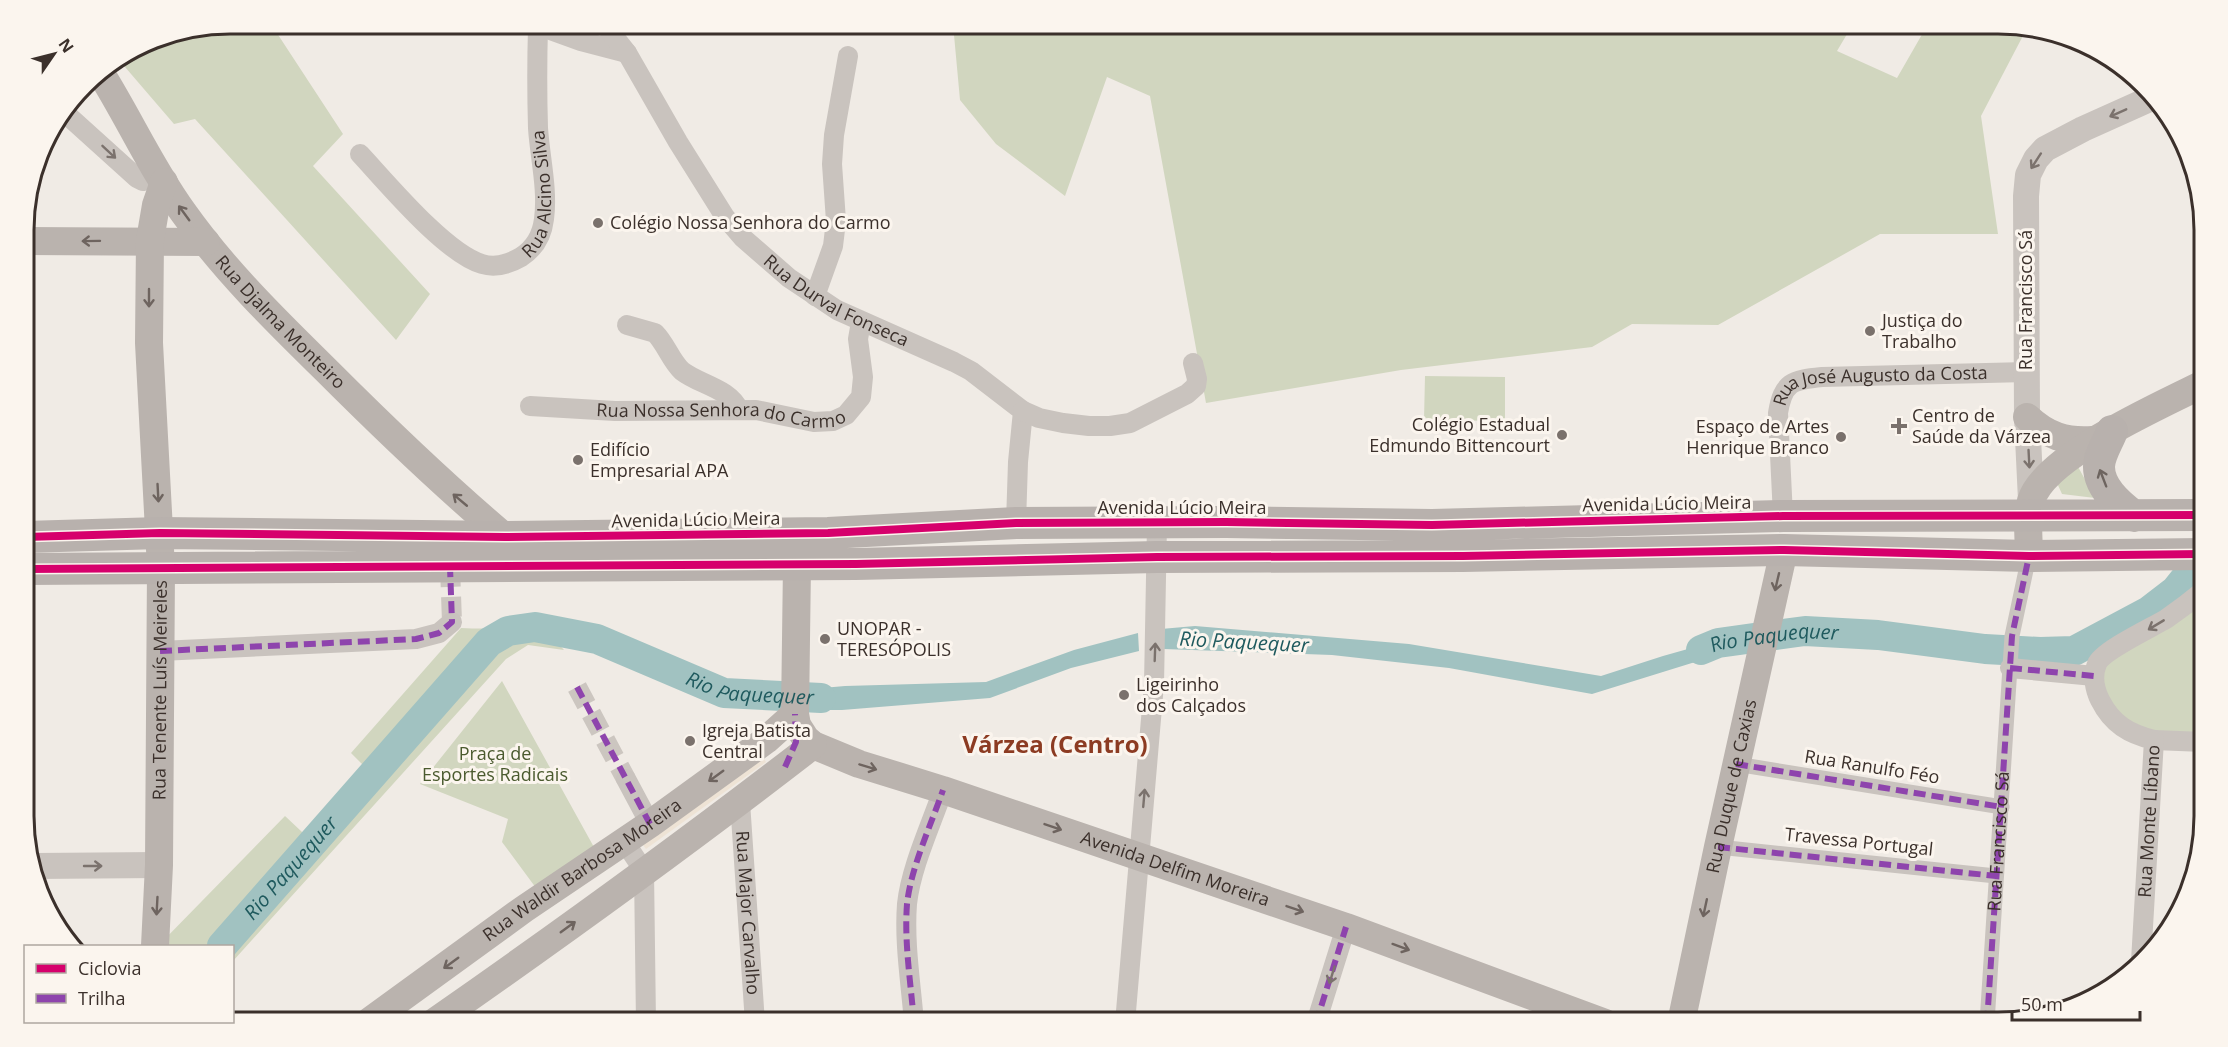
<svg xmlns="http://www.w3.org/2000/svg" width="2228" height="1047" font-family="'Open Sans',sans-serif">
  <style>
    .green { fill: #d1d6bf }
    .plaza { fill: #eee3d5 }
    .water { fill: #a1c2c1 }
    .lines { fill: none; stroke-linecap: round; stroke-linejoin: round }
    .river { stroke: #a1c2c1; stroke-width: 30 }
    .minor-tunnel { stroke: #ccc6c0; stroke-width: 20; stroke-dasharray: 20 10; stroke-linecap: butt }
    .pedestrian { stroke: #c9c3be; stroke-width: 15 }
    .minor { stroke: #c9c3be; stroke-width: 20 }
    .tertiary { stroke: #c9c3be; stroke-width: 26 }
    .secondary { stroke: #bab3ae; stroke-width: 28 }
    .primary { stroke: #b8b1ad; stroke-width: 32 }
    .quiet { stroke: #8e44ad; stroke-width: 6; stroke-dasharray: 12 6; stroke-linecap: butt }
    .cycleway-casing { stroke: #fbf5ee; stroke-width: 11 }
    .cycleway { stroke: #d6006c; stroke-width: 8 }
    .oneway { stroke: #7b726d }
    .oneway2 { stroke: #6e645f }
    .oneway3 { stroke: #6d645f }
    .poi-dot { fill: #7a716c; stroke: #fbf5ee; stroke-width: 2 }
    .labels { text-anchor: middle; stroke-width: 6; stroke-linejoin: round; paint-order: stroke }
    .street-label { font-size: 18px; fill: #3b302b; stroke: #fbf5ee }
    .poi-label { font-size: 18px; fill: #3b302b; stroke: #fbf5ee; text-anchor: start }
    .park-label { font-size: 18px; fill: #4a5a2e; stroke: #fbf5ee }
    .water-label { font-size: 20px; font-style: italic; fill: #1f5a5e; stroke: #fbf5ee }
    .district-label { font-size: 24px; font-weight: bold; fill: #8c3b22; stroke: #fbf5ee }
    .rim { fill: none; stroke: #3b302b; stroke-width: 3 }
  </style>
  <rect width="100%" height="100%" fill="#f0ebe5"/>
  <!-- green -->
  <path class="green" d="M230,24H271L343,134L313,166L430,294L396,340L195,119L174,124L119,60L152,40Z
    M953,24H1853L1837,51L1897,78L1928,24H1998L2026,30L1981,116L1998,234H1880L1718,325L1632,324L1592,347L1401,370L1206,403L1150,96L1107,77L1065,196L996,144L960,100Z
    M1425,376L1505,377V421L1424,420Z
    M2076,463L2095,498L2062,494L2057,483Z
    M2203,601L2204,735L2153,737L2114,716L2099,675L2107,655Z
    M461,628C492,630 543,623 564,650L528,645L506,659L233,961L232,946H158L285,816L318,847L378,780L351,753Z
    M502,681L595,849L536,888L502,842L508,819L420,784Z"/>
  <!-- plaza -->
  <path class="plaza" d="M761,754L766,762L646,849L640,841Z"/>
  <!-- water -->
  <path class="water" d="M1195,626L1409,644L1601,676L1663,656L1741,634L1737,649L1592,694L1449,668L1332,655L1163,649L1161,629Z
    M1138,633L1139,651L1071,668L990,698L842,710H813L811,689L845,686L986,682L1074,650Z"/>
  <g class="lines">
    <!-- river -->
    <g class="river">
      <path id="s1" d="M1701,650L1718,643L1805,631L1878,635L1985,649L2040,652L2074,651L2149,611L2175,591L2203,556"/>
      <path id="s2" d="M222,946L489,642L508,631L535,627L597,639L724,693L821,698"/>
    </g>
    <!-- minor-tunnel -->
    <path class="minor-tunnel" d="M450,567L452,622
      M577,687L626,779"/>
    <!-- pedestrian -->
    <g class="pedestrian">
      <path d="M1736,764L2002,807"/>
      <path d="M1718,847L1996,876"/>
      <path id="s3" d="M1987,1023L2012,636L2029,556"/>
    </g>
    <!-- minor -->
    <g class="minor">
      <path d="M534,24L581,41L627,53"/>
      <path id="s4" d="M604,24L627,53L678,142L725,217L743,238L789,278L837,310L954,362L971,371L1023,411L1018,462L1016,523"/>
      <path d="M65,113L137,178L143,181L146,180L154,167"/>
      <path id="s5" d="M360,154C387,183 445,253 482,264C495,268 509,264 521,257C535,248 542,236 544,219C548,190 540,158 538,128C537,94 537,61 538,27"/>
      <path d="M815,296L833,246L836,221L832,164L834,135L848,56"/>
      <path d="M627,325L655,333C666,344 671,361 682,371C700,385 729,388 739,410"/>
      <path id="s6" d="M530,406L615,411L756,410L814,422L833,421L846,415L861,397L863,377L858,339L861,322"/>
      <path d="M1023,411L1039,418L1063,423L1089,426H1110L1130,423L1187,394L1196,386L1197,379L1193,363"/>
      <path id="s7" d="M1783,516L1778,413C1783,382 1792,380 1822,377L2027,372"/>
      <path d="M160,651L416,639L439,633L452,622"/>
      <path d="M2010,668L2094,676"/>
      <path d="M2154,740L2204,742"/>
      <path d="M626,779L650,824"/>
      <path id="s8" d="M740,802L755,1023"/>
      <path d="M624,841L644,871L646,1023"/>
      <path id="s9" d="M2141,961L2154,740C2129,734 2112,724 2100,700C2095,690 2092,676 2097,664C2102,651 2151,628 2166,619C2179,610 2191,601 2203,591"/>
      <path d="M914,1023C911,984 904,943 907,904C911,867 931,825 943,790"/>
      <path d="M1125,1023L1154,684L1157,524"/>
      <path d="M1316,1023L1346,927"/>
    </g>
    <!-- tertiary -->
    <path class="tertiary" d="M2031,500L2027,417L2026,196L2028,175L2036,159L2045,149L2083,129L2152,98
      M35,866L159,865"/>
    <!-- secondary -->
    <g class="secondary">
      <path id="s10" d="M100,72C129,118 151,168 183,212C224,270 276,321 326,370C384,428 442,484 505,537"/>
      <path d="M25,241L206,242"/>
      <path d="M2027,417C2047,436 2066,442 2093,440"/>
      <path d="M2029,556C2029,538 2026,517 2031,501C2044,456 2162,405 2203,384"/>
      <path id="s11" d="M797,564L795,714L797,725L806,739L813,745L859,764L943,790L1346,927L1605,1023"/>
      <path id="s12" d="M155,946L159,865L161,568L149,343L150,240L156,205L164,182"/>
      <path id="s13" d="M367,1023L524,909L650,824L766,740L795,714"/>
      <path d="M433,1023C562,933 689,841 813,745"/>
      <path id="s14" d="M1681,1023L1718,847L1784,550"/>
    </g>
    <!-- primary -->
    <path class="primary" d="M2112,431C2108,442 2099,455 2099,467C2099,487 2119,505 2134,516
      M25,537L160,533L505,537L828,533L1016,523L1226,522L1432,525L1783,516L2203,515
      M25,569L856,564L1157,557L1463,556L1784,550L2029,556L2203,554"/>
    <!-- quiet -->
    <path class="quiet" d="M160,651L416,639L439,633L452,622L450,567
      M2010,668L2094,676
      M577,687L650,824
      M1736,764L2002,807
      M785,767L796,742L795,714
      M1718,847L1996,876
      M914,1023C911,984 904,943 907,904C911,867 931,825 943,790
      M1316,1023L1346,927
      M1987,1023L2012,636L2029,556"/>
    <!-- cycleway casing -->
    <g class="cycleway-casing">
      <path id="cycleway" d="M25,537L160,533L505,537L828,533L1016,523L1226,522L1432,525L1783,516L2203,515
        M25,569L856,564L1157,557L1463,556L1784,550L2029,556L2203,554"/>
    </g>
    <!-- cycleway -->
    <use href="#cycleway" class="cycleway"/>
  </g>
  <!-- one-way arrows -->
  <defs><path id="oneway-shaft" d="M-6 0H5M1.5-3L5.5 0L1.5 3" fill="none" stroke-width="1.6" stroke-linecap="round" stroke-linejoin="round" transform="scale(1.5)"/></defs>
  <g class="oneway">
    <use href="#oneway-shaft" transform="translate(2118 113) rotate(156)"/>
    <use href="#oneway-shaft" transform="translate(109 152) rotate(43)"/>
    <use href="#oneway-shaft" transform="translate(2036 161) rotate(123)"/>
    <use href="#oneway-shaft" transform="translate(2029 459) rotate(87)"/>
    <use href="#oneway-shaft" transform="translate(2156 625) rotate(149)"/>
    <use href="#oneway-shaft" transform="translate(1155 652) rotate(-88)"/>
    <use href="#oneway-shaft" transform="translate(1144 798) rotate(-85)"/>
    <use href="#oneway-shaft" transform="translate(93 866)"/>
    <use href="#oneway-shaft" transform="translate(1332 975) rotate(107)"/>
  </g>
  <g class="oneway2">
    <use href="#oneway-shaft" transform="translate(184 213) rotate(-126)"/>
    <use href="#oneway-shaft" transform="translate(91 241) rotate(179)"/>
    <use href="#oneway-shaft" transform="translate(149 298) rotate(90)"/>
    <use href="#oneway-shaft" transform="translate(158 493) rotate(87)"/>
    <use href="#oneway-shaft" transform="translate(460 500) rotate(-140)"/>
    <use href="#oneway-shaft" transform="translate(1777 582) rotate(103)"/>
    <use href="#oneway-shaft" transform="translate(868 767) rotate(17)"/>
    <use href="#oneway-shaft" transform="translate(716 776) rotate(144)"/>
    <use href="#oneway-shaft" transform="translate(1053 827) rotate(19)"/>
    <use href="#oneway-shaft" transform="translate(157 906) rotate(93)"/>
    <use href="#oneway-shaft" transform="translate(1705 908) rotate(102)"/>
    <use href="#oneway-shaft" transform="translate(1295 909) rotate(19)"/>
    <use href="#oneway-shaft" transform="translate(568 927) rotate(-36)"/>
    <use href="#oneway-shaft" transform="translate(1401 947) rotate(20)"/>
    <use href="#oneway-shaft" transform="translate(451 963) rotate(144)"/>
  </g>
  <use class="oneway3" href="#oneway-shaft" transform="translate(2103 478) rotate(-111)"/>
  <!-- markers -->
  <g class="poi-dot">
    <circle cx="598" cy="223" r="6"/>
    <circle cx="1870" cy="331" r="6"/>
    <path d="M1896 417h6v6h6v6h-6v6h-6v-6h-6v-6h6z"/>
    <circle cx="1562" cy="435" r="6"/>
    <circle cx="1841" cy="437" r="6"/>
    <circle cx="578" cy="460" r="6"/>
    <circle cx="825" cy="639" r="6"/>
    <circle cx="1124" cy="695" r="6"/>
    <circle cx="690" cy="741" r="6"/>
  </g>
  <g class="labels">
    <!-- street labels -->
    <g class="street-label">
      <text dy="6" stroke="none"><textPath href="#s5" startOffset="276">Rua Alcino Silva</textPath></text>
      <text dy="6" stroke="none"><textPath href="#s4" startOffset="369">Rua Durval Fonseca</textPath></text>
      <text transform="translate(2026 300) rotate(-90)" y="6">Rua Francisco Sá</text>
      <text dy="6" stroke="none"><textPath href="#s10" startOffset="310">Rua Djalma Monteiro</textPath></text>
      <text dy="6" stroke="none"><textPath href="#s7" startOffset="222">Rua José Augusto da Costa</textPath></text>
      <text dy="6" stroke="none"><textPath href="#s6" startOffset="192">Rua Nossa Senhora do Carmo</textPath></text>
      <text transform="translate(1667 504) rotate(-1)" y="6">Avenida Lúcio Meira</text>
      <text x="1182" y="514">Avenida Lúcio Meira</text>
      <text transform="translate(696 520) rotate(-1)" y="6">Avenida Lúcio Meira</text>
      <text dy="6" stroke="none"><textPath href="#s12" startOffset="256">Rua Tenente Luís Meireles</textPath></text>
      <text transform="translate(1872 767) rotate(9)" y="6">Rua Ranulfo Féo</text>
      <text dy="6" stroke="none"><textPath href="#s14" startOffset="242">Rua Duque de Caxias</textPath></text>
      <text dy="6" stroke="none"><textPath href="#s9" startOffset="140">Rua Monte Líbano</textPath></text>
      <text transform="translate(1859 842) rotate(6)" y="6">Travessa Portugal</text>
      <text dy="6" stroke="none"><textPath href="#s3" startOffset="182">Rua Francisco Sá</textPath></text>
      <text dy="6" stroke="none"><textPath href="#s11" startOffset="570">Avenida Delfim Moreira</textPath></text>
      <text dy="6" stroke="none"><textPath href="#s13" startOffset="264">Rua Waldir Barbosa Moreira</textPath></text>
      <text dy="6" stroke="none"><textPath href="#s8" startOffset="111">Rua Major Carvalho</textPath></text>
    </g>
    <!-- poi labels -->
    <g class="poi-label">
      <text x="610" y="229">Colégio Nossa Senhora do Carmo</text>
      <text x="1882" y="327">Justiça do<tspan x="1882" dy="21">Trabalho</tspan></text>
      <text x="1912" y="422">Centro de<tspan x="1912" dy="21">Saúde da Várzea</tspan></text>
      <text x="1550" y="431" text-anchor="end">Colégio Estadual<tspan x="1550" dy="21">Edmundo Bittencourt</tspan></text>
      <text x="1829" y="433" text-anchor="end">Espaço de Artes<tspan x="1829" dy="21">Henrique Branco</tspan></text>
      <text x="590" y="456">Edifício<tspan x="590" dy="21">Empresarial APA</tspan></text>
      <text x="837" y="635">UNOPAR -<tspan x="837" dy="21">TERESÓPOLIS</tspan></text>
      <text x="1136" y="691">Ligeirinho<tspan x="1136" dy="21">dos Calçados</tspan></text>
      <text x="702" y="737">Igreja Batista<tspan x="702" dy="21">Central</tspan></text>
    </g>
    <!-- park labels -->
    <g class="park-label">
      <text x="495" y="760">Praça de<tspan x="495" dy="21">Esportes Radicais</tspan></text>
    </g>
    <!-- water labels -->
    <g class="water-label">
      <text dy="7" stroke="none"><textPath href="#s1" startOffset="75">Rio Paquequer</textPath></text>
      <text transform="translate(1244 642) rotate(3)" y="7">Rio Paquequer</text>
      <text dy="7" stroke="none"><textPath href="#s2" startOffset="680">Rio Paquequer</textPath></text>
      <text dy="7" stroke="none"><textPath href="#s2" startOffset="104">Rio Paquequer</textPath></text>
    </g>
    <!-- district labels -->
    <g class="district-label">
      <text x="1055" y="753">Várzea (Centro)</text>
    </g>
  </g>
  <!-- crop -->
  <path d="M0 0H2228V1047H0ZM230 34H1998A196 196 0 0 1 2194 230V816A196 196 0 0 1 1998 1012H230A196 196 0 0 1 34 816V230A196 196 0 0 1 230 34Z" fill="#fbf5ee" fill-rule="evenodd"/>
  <path class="rim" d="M230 34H1998A196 196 0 0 1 2194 230V816A196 196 0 0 1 1998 1012H230A196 196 0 0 1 34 816V230A196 196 0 0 1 230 34Z"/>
  <!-- legend -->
  <rect x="24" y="945" width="210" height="78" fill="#fbf5ee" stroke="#aea6a0" stroke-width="1.5"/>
  <rect x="36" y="964" width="30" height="9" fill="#d6006c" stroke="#aea6a0" stroke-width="1.5"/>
  <text x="78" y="975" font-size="18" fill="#3b302b">Ciclovia</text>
  <rect x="36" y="994" width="30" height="9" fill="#8e44ad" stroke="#aea6a0" stroke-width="1.5"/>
  <text x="78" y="1005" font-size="18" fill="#3b302b">Trilha</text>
  <!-- north arrow -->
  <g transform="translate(54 54) rotate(55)" stroke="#fbf5ee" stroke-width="4.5" paint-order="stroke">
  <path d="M0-4.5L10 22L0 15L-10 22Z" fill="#3b302b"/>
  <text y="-9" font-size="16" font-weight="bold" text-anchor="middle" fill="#3b302b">N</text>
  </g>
  <!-- scale -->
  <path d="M2012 1011v9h128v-9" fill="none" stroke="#3b302b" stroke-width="3"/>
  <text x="2021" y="1011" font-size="18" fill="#3b302b" stroke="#fbf5ee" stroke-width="4.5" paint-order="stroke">50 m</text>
</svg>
